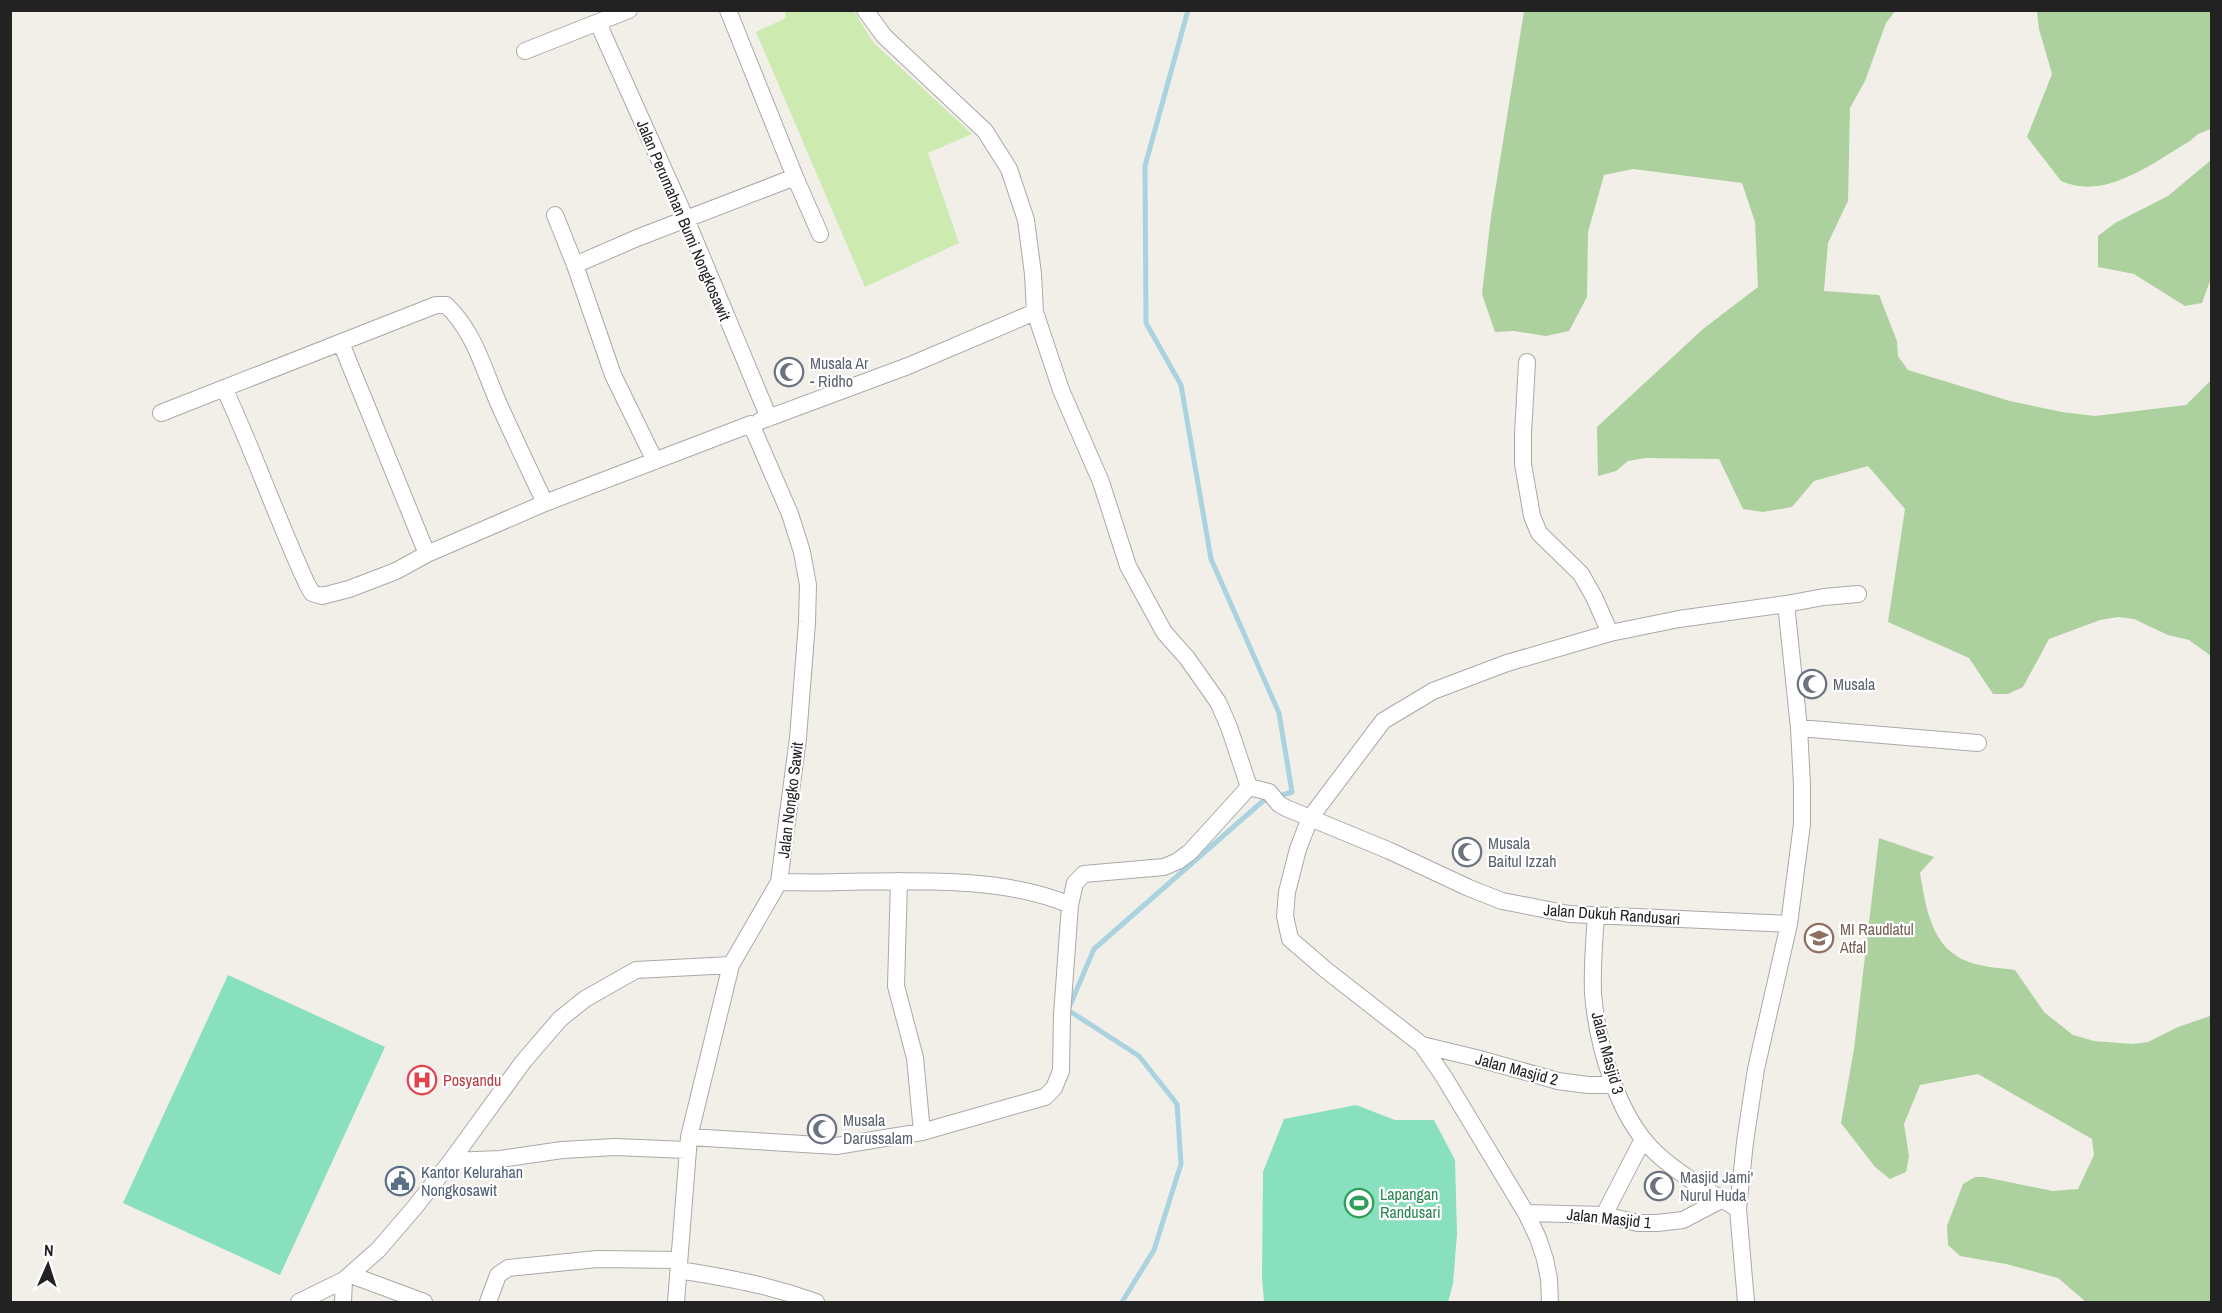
<svg xmlns="http://www.w3.org/2000/svg" width="2222" height="1313" font-family="'Archivo Narrow',sans-serif">
  <style>
    .grass { fill: #cdebb0 }
    .forest { fill: #add19e }
    .pitch { fill: #88e0be }
    .lines { fill: none; stroke-linecap: round; stroke-linejoin: round }
    .stream { stroke: #aad3df; stroke-width: 5 }
    .minor-casing { stroke: #a9a9a9; stroke-width: 18 }
    .minor { stroke: #fff; stroke-width: 16 }
    .labels { text-anchor: middle; stroke-width: 4.5; stroke-linejoin: round; paint-order: stroke }
    .street-label { font-size: 16px; fill: #222; stroke: #fff }
    .worship-label { font-size: 16px; fill: #5b616d; stroke: #fff; text-anchor: start }
    .education-label { font-size: 16px; fill: #785e54; stroke: #fff; text-anchor: start }
    .health-label { font-size: 16px; fill: #be3a42; stroke: #fff; text-anchor: start }
    .service-label { font-size: 16px; fill: #4e5e75; stroke: #fff; text-anchor: start }
    .leisure-label { font-size: 16px; fill: #27864d; stroke: #fff; text-anchor: start }
  </style>
  <rect width="100%" height="100%" fill="#f2efe9"/>
  <!-- grass -->
  <path class="grass" d="M785,11H854L873,42L972,134L928,153L959,243L865,287L756,32L786,18Z"/>
  <!-- forest -->
  <path class="forest" d="M1524,11H1895L1886,23L1865,81L1850,108L1848,201L1828,243L1824,291L1879,295L1897,341L1898,356L1908,370L2010,401L2062,412L2095,416L2186,405L2211,380V656L2189,640L2168,635L2134,619L2118,617L2100,620L2049,639L2023,687L2008,694H1993L1969,658L1888,622L1905,509L1868,466L1814,481L1792,507L1763,512L1743,509L1719,459L1645,458L1628,461L1616,471L1598,476L1597,427L1703,329L1758,287L1755,222L1742,183L1633,169L1604,175L1588,232L1587,297L1569,331L1546,336L1514,331L1495,332L1482,294L1491,216Z
    M2037,11H2211V129L2198,134L2190,141C2152,163 2106,201 2061,181L2027,137L2052,74L2039,29Z
    M2211,160V278L2202,303L2185,306L2134,274L2098,267V236L2115,223L2168,196Z
    M1879,838L1934,857L1920,873C1926,907 1931,949 1969,962C1982,967 2000,968 2015,970L2044,1012L2073,1035L2094,1041L2132,1044L2148,1042L2178,1027L2210,1016L2211,1012V1302H2086L2058,1278L2006,1264L1960,1256L1948,1245L1947,1226L1963,1184L1975,1177H1984L2053,1191L2078,1189L2094,1155L2092,1139L1978,1074L1920,1085L1904,1124L1909,1156L1906,1172L1890,1179L1875,1167L1841,1123L1854,1049Z"/>
  <!-- pitch -->
  <path class="pitch" d="M228,975L385,1047L280,1275L123,1203Z
    M1356,1105L1395,1120H1434L1455,1160L1457,1234L1453,1284L1448,1302H1264L1262,1276L1263,1172L1284,1119Z"/>
  <g class="lines">
    <!-- stream -->
    <path class="stream" d="M1122,1302L1154,1250L1181,1164L1177,1104L1139,1056L1068,1010L1094,949L1263,801L1292,792L1279,713L1211,559L1181,385L1146,323L1145,166L1188,10"/>
    <!-- minor casing -->
    <g class="minor-casing">
      <path id="minor" d="M865,10L884,36L985,131L1009,169L1026,220L1033,274L1035,312L1061,390L1101,482L1128,566L1164,632L1187,658L1218,702L1229,727L1249,787
        M598,23L686,219L769,418
        M525,51L629,10
        M795,177L820,234
        M555,215L575,265L613,375L655,461
        M575,265L637,238L795,177L728,10
        M341,343L427,554
        M1527,362L1523,434V464L1532,516L1539,533L1581,574L1594,597L1610,633
        M224,388C254,452 277,519 307,584L312,593L322,596L349,589L396,571L427,554L545,503L751,424L790,514L802,552L808,585L807,622L798,738L779,882L731,965L689,1137L676,1302
        M161,413L436,305H446C474,331 483,368 498,402C513,436 529,469 545,503
        M760,421L908,366L1035,312
        M1786,604L1824,597L1858,594
        M1799,728L1978,743
        M1249,787L1269,792L1279,804L1286,808L1390,851L1469,888L1502,901L1569,914L1789,924
        M899,881L896,986L915,1058L922,1132
        M779,882C799,882 819,883 839,882C912,881 1002,876 1070,905
        M1596,916C1594,942 1592,967 1593,993C1597,1044 1617,1116 1655,1152C1679,1175 1711,1192 1738,1209
        M1422,1045L1476,1058L1558,1081L1588,1085H1614
        M689,1137L836,1146L922,1132L1045,1097L1054,1088L1061,1071L1062,1015L1070,905L1075,883L1084,874L1164,867L1178,861L1190,852L1249,787
        M451,1161L500,1159L562,1150L615,1147L687,1150
        M1526,1213L1604,1215L1638,1223H1657L1683,1220L1723,1199
        M1604,1215L1643,1139
        M679,1270C729,1278 768,1285 816,1302
        M351,1275L424,1302
        M299,1302L344,1280L378,1250L415,1207L451,1161L523,1062L560,1019L585,999L636,970L731,965
        M343,1302L344,1280
        M488,1302L498,1275L508,1268L597,1259L679,1260
        M1550,1302L1549,1279L1545,1259L1538,1238L1526,1213L1444,1077L1422,1045L1326,970L1290,939L1285,916L1287,892L1298,849L1310,818L1383,721L1433,691L1507,663L1610,633L1679,619L1786,604L1799,728L1802,785V824L1789,924L1756,1069L1745,1142L1738,1209L1746,1302"/>
    </g>
    <!-- minor -->
    <use href="#minor" class="minor"/>
  </g>
  <!-- icons -->
  <defs>
    <g id="mosque-ring" transform="scale(1.5)"><circle r="9.5" fill="#fff" stroke="#6b7280" stroke-width="1.5"/><path d="M3.5-4.9A6 6 0 1 0 3.5 4.9A5 5 0 1 1 3.5-4.9Z" fill="#6b7280"/></g>
    <g id="school-ring" transform="scale(1.5)"><circle r="9.5" fill="#fff" stroke="#8d6e63" stroke-width="1.5"/><path d="M0-5L7-2L0 1L-7-2ZM-4 1L0 2.5L4 1V4Q0 6-4 4Z" fill="#8d6e63"/></g>
    <g id="hospital-ring" transform="scale(1.5)"><circle r="9.5" fill="#fff" stroke="#e0444e" stroke-width="1.5"/><path d="M-5-5h3v3.5h4V-5h3V5h-3V1.5h-4V5h-3Z" fill="#e0444e"/></g>
    <g id="civic-ring" transform="scale(1.5)"><circle r="9.5" fill="#fff" stroke="#5c6f8a" stroke-width="1.5"/><path d="M-.6-6.5H3V-4.5H.6V-3L4-1V1h2V6H-6V1h2V-1L-.6-3ZM-1.2 2.5V6h2.4V2.5Z" fill="#5c6f8a"/></g>
    <g id="stadium-ring" transform="scale(1.5)"><circle r="9.5" fill="#fff" stroke="#2e9e5b" stroke-width="1.5"/><path d="M0-5a6.5 5 0 1 0 0 10a6.5 5 0 1 0 0-10ZM-3.5-1.8h7v3.6h-7Z" fill="#2e9e5b"/></g>
  </defs>
  <g fill-rule="evenodd">
    <use href="#mosque-ring" x="789" y="372"/>
    <use href="#mosque-ring" x="1812" y="684"/>
    <use href="#mosque-ring" x="1467" y="852"/>
    <use href="#school-ring" x="1819" y="938"/>
    <use href="#hospital-ring" x="422" y="1080"/>
    <use href="#mosque-ring" x="822" y="1129"/>
    <use href="#civic-ring" x="400" y="1181"/>
    <use href="#mosque-ring" x="1659" y="1186"/>
    <use href="#stadium-ring" x="1359" y="1203"/>
  </g>
  <g class="labels">
    <!-- street labels -->
    <g class="street-label">
      <text transform="translate(684 220) rotate(67)" y="6">Jalan Perumahan Bumi Nongkosawit</text>
      <text transform="translate(790 800) rotate(-83)" y="6">Jalan Nongko Sawit</text>
      <text transform="translate(1612 914) rotate(4)" y="6">Jalan Dukuh Randusari</text>
      <text transform="translate(1608 1053) rotate(75)" y="6">Jalan Masjid 3</text>
      <text transform="translate(1517 1069) rotate(15)" y="6">Jalan Masjid 2</text>
      <text transform="translate(1609 1218) rotate(6)" y="6">Jalan Masjid 1</text>
    </g>
    <!-- worship labels -->
    <g class="worship-label">
      <text x="810" y="369">Musala Ar<tspan x="810" dy="18">- Ridho</tspan></text>
      <text x="1833" y="690">Musala</text>
      <text x="1488" y="849">Musala<tspan x="1488" dy="18">Baitul Izzah</tspan></text>
      <text x="843" y="1126">Musala<tspan x="843" dy="18">Darussalam</tspan></text>
      <text x="1680" y="1183">Masjid Jami'<tspan x="1680" dy="18">Nurul Huda</tspan></text>
    </g>
    <!-- education labels -->
    <g class="education-label">
      <text x="1840" y="935">MI Raudlatul<tspan x="1840" dy="18">Atfal</tspan></text>
    </g>
    <!-- health labels -->
    <g class="health-label">
      <text x="443" y="1086">Posyandu</text>
    </g>
    <!-- service labels -->
    <g class="service-label">
      <text x="421" y="1178">Kantor Kelurahan<tspan x="421" dy="18">Nongkosawit</tspan></text>
    </g>
    <!-- leisure labels -->
    <g class="leisure-label">
      <text x="1380" y="1200">Lapangan<tspan x="1380" dy="18">Randusari</tspan></text>
    </g>
  </g>
  <!-- border -->
  <rect width="2222" height="1313" fill="none" stroke="#222222" stroke-width="24"/>
  <!-- north arrow -->
  <g transform="translate(48 1265) rotate(3)" stroke="#ffffff" stroke-width="4.5" paint-order="stroke">
  <path d="M0-4.5L10 22L0 15L-10 22Z" fill="#222222"/>
  <text y="-9" font-size="16" font-weight="bold" text-anchor="middle" fill="#222222">N</text>
  </g>
</svg>
